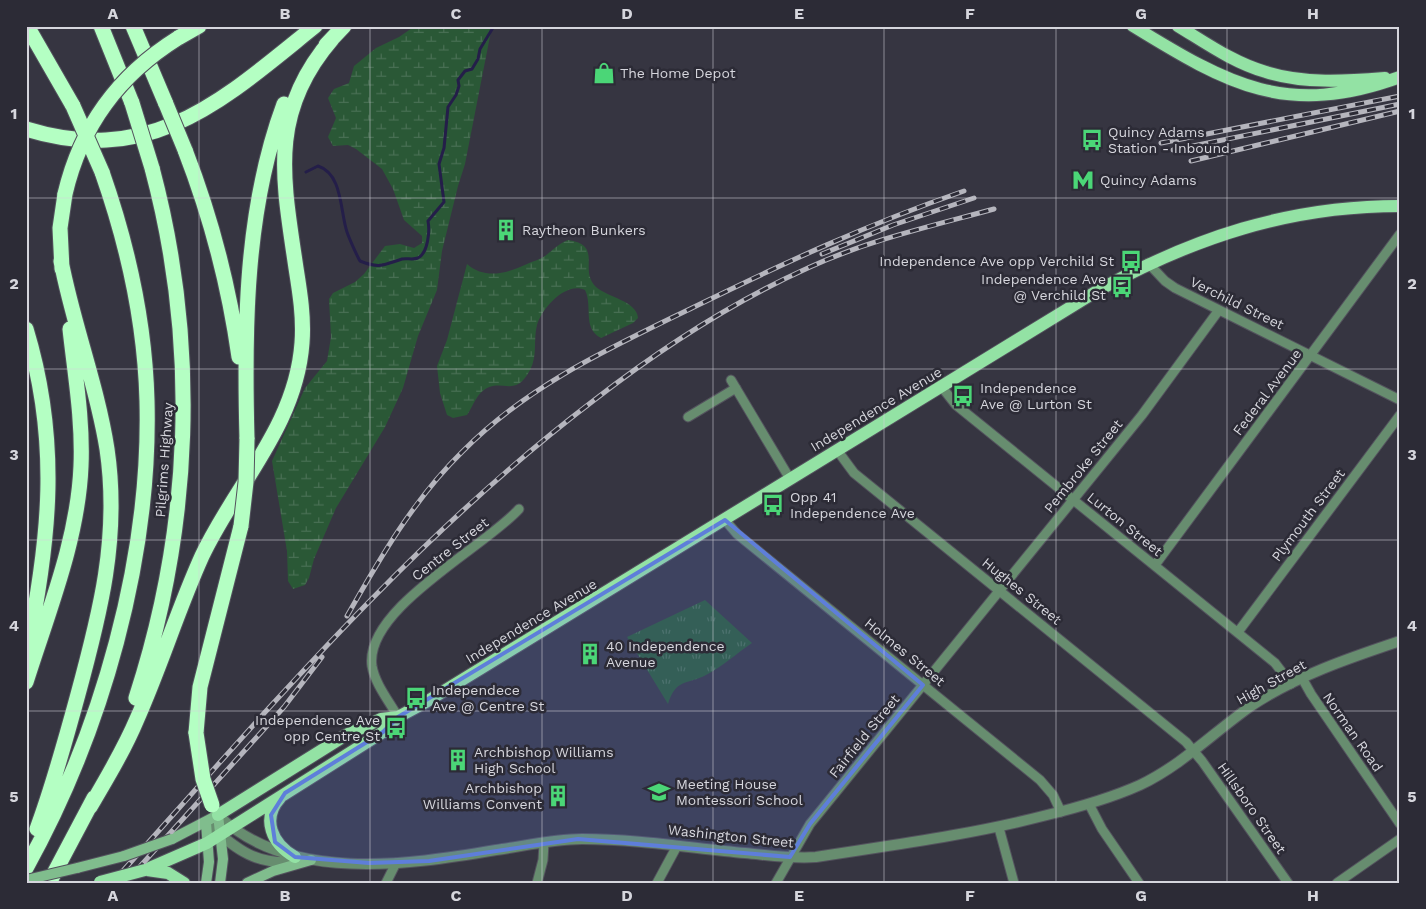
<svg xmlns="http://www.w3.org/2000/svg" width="1426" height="909" font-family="'Work Sans',sans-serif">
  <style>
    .wetland { fill: url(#wetland-marsh) }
    .park { fill: url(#park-tufts) }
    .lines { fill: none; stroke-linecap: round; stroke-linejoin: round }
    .stream { stroke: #241e49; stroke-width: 3 }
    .minor-casing { stroke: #53525d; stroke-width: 11 }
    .tertiary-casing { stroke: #53525d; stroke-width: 12 }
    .secondary-casing { stroke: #53525d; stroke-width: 12 }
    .primary-casing { stroke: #53525d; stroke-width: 14 }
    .motorway-casing { stroke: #53525d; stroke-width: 17 }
    .minor { stroke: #678d6f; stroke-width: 9 }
    .tertiary { stroke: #678d6f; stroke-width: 10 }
    .secondary { stroke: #80bd8d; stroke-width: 10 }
    .primary { stroke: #93e2a4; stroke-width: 12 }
    .motorway { stroke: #b4ffc3; stroke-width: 15 }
    .rail-casing { stroke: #b5b5bd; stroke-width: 5 }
    .rail { stroke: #2c2b36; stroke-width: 3; stroke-dasharray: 9; stroke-linecap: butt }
    .secondary-bridge-casing { stroke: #53525d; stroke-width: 12; stroke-linecap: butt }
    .primary-bridge-casing { stroke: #53525d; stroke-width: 14; stroke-linecap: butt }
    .motorway-bridge-casing { stroke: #53525d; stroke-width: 17; stroke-linecap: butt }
    .secondary-bridge { stroke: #80bd8d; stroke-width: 10 }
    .primary-bridge { stroke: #93e2a4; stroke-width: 12 }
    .motorway-bridge { stroke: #b4ffc3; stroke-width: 15 }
    .marked { fill: #5e7eda; fill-opacity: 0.2; stroke: #5e7eda; stroke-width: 4; stroke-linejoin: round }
    .grid { fill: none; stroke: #d6d6dd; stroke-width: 1; stroke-opacity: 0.55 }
    .labels { text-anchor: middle; stroke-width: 5; stroke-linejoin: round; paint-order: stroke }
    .poi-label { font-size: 14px; fill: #d6d6dd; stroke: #2c2b36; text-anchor: start }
    .street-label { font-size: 14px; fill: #d6d6dd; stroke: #2c2b36 }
    .neatline { fill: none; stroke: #d6d6dd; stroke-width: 2 }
    .grid-label { font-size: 16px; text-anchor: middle; font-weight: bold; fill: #d6d6dd }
  </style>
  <defs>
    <pattern id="wetland-marsh" width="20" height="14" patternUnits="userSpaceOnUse" patternTransform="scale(1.25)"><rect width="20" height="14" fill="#2a5836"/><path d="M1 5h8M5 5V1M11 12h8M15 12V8" fill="none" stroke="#486f53"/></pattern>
    <pattern id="park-tufts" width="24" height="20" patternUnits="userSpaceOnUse" patternTransform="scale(1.25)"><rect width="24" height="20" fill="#2a5836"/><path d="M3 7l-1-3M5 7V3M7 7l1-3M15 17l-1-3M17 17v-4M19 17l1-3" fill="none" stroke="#486f53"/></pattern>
  </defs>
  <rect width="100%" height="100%" fill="#363541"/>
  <!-- wetland -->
  <path class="wetland" d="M415,26H492L465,164L458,186L442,251L437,290L418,336L403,388L385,427L336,508L314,559L309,578L305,585L293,589L288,581L287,551L272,461L305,388L327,361L331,337L329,299L333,293L355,282L364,274L385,246L400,244L414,248L422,243V236L404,220L393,189L382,169L356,149L348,145L333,146L328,137L336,118L328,98L334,89L349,83L354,66L359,62L376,48L399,37Z
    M568,240C604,245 578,270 596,287C607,297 637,301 638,318L633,323L601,338C582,328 593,306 585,290C566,281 542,308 537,325C533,340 538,355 530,370C516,397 504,380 487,388C477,393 473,406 467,415L453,418L447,415L440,393L437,366L447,340L467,264C485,280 508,273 527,264C533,261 539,260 545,256C553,250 558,244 568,240Z"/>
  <!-- park -->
  <path class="park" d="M705,600L752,643C737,653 722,667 706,675C687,685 676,678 668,704L627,637Z"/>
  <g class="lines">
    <!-- stream -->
    <path class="stream" d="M306,172L318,166C343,174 340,212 347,232C349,238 357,256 360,261C380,269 383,265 402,259C407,258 413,260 418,258C428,253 430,231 428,221L444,202L439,164L444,148L448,107L456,95L459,86L458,80L465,71L472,69L478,59L480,49L494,26"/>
    <!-- minor casing -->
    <g class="minor-casing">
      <path id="minor" d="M1148,263L1165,281L1175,288L1400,400
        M731,380L790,479
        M941,386L956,405L1275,663L1291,684
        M688,417L736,388
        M837,450L854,473L1186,742L1202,761L1288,883
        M725,520L737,534L1040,780L1053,795L1061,812
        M1155,565L1400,234
        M1238,632L1400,415
        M1302,678L1311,694L1400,824
        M398,717C389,701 375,684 372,666C364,609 485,547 519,509
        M1089,804L1102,829L1139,883
        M999,828L1014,883
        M386,883L396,863
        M537,883L543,860L544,843
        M657,883L677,846
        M776,883L810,824L1142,415L1219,310
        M1337,883L1400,839"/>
    </g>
    <!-- tertiary casing -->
    <g class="tertiary-casing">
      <path id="tertiary" d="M218,815C288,883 408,865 496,850C524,846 554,839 582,839C637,839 691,848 745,853C768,855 792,859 816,857C892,845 969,835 1043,816C1076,808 1109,799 1140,785C1182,765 1214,732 1251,706C1296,676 1349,658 1400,641
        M206,823C236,848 253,865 295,862"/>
    </g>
    <!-- secondary casing -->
    <g class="secondary-casing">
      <path id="secondary" d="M206,823L209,862L206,883
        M172,839L218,815L223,859L220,883
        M77,868L124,856
        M247,883L273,871L311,860"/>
    </g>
    <!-- primary casing -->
    <g class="primary-casing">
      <path id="primary" d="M1133,26C1229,85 1287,118 1400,77
        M1178,26C1206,43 1234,63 1266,72C1303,84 1347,81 1385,78
        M280,798C261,819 272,844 295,857
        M218,815L346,735L381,719L398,717L426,702L1097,291C1193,238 1288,206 1400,206
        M145,870L207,843L383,732L398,717
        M147,870L168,873L184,883"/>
    </g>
    <!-- motorway casing -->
    <g class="motorway-casing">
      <path id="motorway" d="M27,26L73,106
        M101,26L132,103
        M133,26L166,104
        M178,38L199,26
        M326,45L344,26
        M26,129C153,168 224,99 315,26
        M185,150C211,217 229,286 239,357
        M62,269L60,228L65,194
        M26,329C60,441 50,538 27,651
        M247,439C244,328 245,209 284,104
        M26,682C48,612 78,540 81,466C83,420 75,375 70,329
        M136,698C192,526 199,344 152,168
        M196,733L200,687L241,526
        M90,807C107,778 124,750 137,719C161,665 178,609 202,556C236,484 296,426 302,343C304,318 300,293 296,268C283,179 268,113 332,39
        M37,829C53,786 65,742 77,698C100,614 120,537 107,449C97,385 73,324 61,261
        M26,868C102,731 151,558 147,401C145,323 128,246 102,172
        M49,883L94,798"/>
    </g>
    <!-- minor -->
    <use href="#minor" class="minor"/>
    <!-- tertiary -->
    <use href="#tertiary" class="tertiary"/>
    <!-- secondary -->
    <use href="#secondary" class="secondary"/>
    <!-- primary -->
    <use href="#primary" class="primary"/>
    <!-- motorway -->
    <use href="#motorway" class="motorway"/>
    <!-- rail casing -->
    <g class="rail-casing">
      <path id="rail" d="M1161,143L1400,96
        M1173,150L1400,104
        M1191,161L1400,111
        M822,254L893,225L974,198
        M347,616C380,558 414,499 462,452C528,385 610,348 694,307C784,263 868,224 964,191
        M112,883C265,713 410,540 593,401C660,349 732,302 810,267C869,240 932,226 994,209
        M125,883L284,707L322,657"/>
    </g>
    <!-- rail -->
    <use href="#rail" class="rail"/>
    <!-- secondary-bridge casing -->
    <g class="secondary-bridge-casing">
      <path id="secondary-bridge" d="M124,856L172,839
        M26,880L77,868"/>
    </g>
    <!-- primary-bridge casing -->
    <g class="primary-bridge-casing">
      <path id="primary-bridge" d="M100,882L145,870"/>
    </g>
    <!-- motorway-bridge casing -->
    <g class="motorway-bridge-casing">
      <path id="motorway-bridge" d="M132,103L152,168
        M166,104L185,150
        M73,106L102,172
        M65,194C81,125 119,75 178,38
        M241,526L246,482L247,439
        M196,733L203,779L212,805"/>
    </g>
    <!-- secondary-bridge -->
    <use href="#secondary-bridge" class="secondary-bridge"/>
    <!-- primary-bridge -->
    <use href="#primary-bridge" class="primary-bridge"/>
    <!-- motorway-bridge -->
    <use href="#motorway-bridge" class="motorway-bridge"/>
  </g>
  <!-- marked area -->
  <path class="marked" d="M725,520L923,685L810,824L790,857L578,839L429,861L369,863L295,857L275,842L271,815L285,793L383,732L398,717Z"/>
  <!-- grid -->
  <path class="grid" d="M199,26V883M370,26V883M542,26V883M713,26V883M884,26V883M1056,26V883M1227,26V883M26,198H1400M26,369H1400M26,540H1400M26,711H1400"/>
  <!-- icons -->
  <defs>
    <g id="shop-bare" transform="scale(1.725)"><path d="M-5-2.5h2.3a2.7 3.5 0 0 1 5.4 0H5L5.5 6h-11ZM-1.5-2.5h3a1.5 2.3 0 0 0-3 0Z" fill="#4bd677" stroke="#2c2b36" stroke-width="2.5" paint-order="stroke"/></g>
    <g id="bus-bare" transform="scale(1.725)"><path d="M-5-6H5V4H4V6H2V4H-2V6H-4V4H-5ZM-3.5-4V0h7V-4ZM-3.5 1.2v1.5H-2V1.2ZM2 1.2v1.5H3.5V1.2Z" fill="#4bd677" stroke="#2c2b36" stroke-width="2.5" paint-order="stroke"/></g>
    <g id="metro-bare" transform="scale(1.725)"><path d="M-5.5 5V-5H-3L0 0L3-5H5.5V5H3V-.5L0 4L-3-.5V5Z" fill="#4bd677" stroke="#2c2b36" stroke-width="2.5" paint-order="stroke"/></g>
    <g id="building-bare" transform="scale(1.725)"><path d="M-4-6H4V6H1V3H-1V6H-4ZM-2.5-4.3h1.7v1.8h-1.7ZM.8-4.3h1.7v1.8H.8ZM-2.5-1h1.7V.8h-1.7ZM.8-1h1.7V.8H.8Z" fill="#4bd677" stroke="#2c2b36" stroke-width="2.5" paint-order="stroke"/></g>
    <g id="school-bare" transform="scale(1.725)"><path d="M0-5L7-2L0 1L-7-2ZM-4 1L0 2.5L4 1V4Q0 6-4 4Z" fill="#4bd677" stroke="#2c2b36" stroke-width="2.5" paint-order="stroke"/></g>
  </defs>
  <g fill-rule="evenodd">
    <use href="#shop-bare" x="604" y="73"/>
    <use href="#bus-bare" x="1092" y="140"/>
    <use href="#metro-bare" x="1083" y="180"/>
    <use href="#building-bare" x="506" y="230"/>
    <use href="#bus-bare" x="1131" y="261"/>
    <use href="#bus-bare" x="1122" y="287"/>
    <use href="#bus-bare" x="963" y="396"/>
    <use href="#bus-bare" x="773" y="505"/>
    <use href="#building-bare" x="590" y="654"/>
    <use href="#bus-bare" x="416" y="698"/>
    <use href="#bus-bare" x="396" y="728"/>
    <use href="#building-bare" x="458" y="760"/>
    <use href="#school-bare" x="659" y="792"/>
    <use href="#building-bare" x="558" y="796"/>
  </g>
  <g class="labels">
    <!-- poi labels -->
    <g class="poi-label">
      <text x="620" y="78">The Home Depot</text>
      <text x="1108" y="137">Quincy Adams<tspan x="1108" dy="16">Station - Inbound</tspan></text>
      <text x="1100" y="185">Quincy Adams</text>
      <text x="522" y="235">Raytheon Bunkers</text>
      <text x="1114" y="266" text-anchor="end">Independence Ave opp Verchild St</text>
      <text x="1106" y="284" text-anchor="end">Independence Ave<tspan x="1106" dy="16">@ Verchild St</tspan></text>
      <text x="980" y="393">Independence<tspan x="980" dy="16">Ave @ Lurton St</tspan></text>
      <text x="790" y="502">Opp 41<tspan x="790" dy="16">Independence Ave</tspan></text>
      <text x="606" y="651">40 Independence<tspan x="606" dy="16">Avenue</tspan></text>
      <text x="432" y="695">Independece<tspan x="432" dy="16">Ave @ Centre St</tspan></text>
      <text x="380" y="725" text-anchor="end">Independence Ave<tspan x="380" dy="16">opp Centre St</tspan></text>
      <text x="474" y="757">Archbishop Williams<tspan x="474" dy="16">High School</tspan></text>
      <text x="676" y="789">Meeting House<tspan x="676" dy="16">Montessori School</tspan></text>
      <text x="542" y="793" text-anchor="end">Archbishop<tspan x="542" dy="16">Williams Convent</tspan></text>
    </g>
    <!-- street labels -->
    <g class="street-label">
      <text transform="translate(1237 303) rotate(26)" y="5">Verchild Street</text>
      <text transform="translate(1267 392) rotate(-53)" y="5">Federal Avenue</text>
      <text transform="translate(876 409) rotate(-31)" y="5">Independence Avenue</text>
      <text transform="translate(164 460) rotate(-86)" y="5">Pilgrims Highway</text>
      <text transform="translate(1083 466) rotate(-51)" y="5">Pembroke Street</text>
      <text transform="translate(1308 515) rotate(-53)" y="5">Plymouth Street</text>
      <text transform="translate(1125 524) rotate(39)" y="5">Lurton Street</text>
      <text transform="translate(450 549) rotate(-38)" y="5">Centre Street</text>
      <text transform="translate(1022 591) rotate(39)" y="5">Hughes Street</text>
      <text transform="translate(531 621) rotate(-31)" y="5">Independence Avenue</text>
      <text transform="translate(905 652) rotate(39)" y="5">Holmes Street</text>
      <text transform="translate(1271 682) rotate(-29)" y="5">High Street</text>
      <text transform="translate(1353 732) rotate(55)" y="5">Norman Road</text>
      <text transform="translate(864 736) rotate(-51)" y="5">Fairfield Street</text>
      <text transform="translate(1252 808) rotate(55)" y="5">Hillsboro Street</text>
      <text transform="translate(731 836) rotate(6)" y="5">Washington Street</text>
    </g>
  </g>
  <!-- border -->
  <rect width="1426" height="909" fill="none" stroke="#2c2b36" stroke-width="55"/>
  <rect x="28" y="28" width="1370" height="854" class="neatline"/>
  <g class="grid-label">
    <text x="113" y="19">A</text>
    <text x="285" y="19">B</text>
    <text x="456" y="19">C</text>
    <text x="627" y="19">D</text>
    <text x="799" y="19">E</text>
    <text x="970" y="19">F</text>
    <text x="1141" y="19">G</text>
    <text x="1313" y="19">H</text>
    <text x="14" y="119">1</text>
    <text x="1412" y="119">1</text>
    <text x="14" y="289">2</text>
    <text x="1412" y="289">2</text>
    <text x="14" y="460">3</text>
    <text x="1412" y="460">3</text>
    <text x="14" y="631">4</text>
    <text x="1412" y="631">4</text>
    <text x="14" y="802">5</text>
    <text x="1412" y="802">5</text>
    <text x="113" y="901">A</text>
    <text x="285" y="901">B</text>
    <text x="456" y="901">C</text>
    <text x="627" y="901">D</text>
    <text x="799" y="901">E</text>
    <text x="970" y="901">F</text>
    <text x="1141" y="901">G</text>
    <text x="1313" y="901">H</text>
  </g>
</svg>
